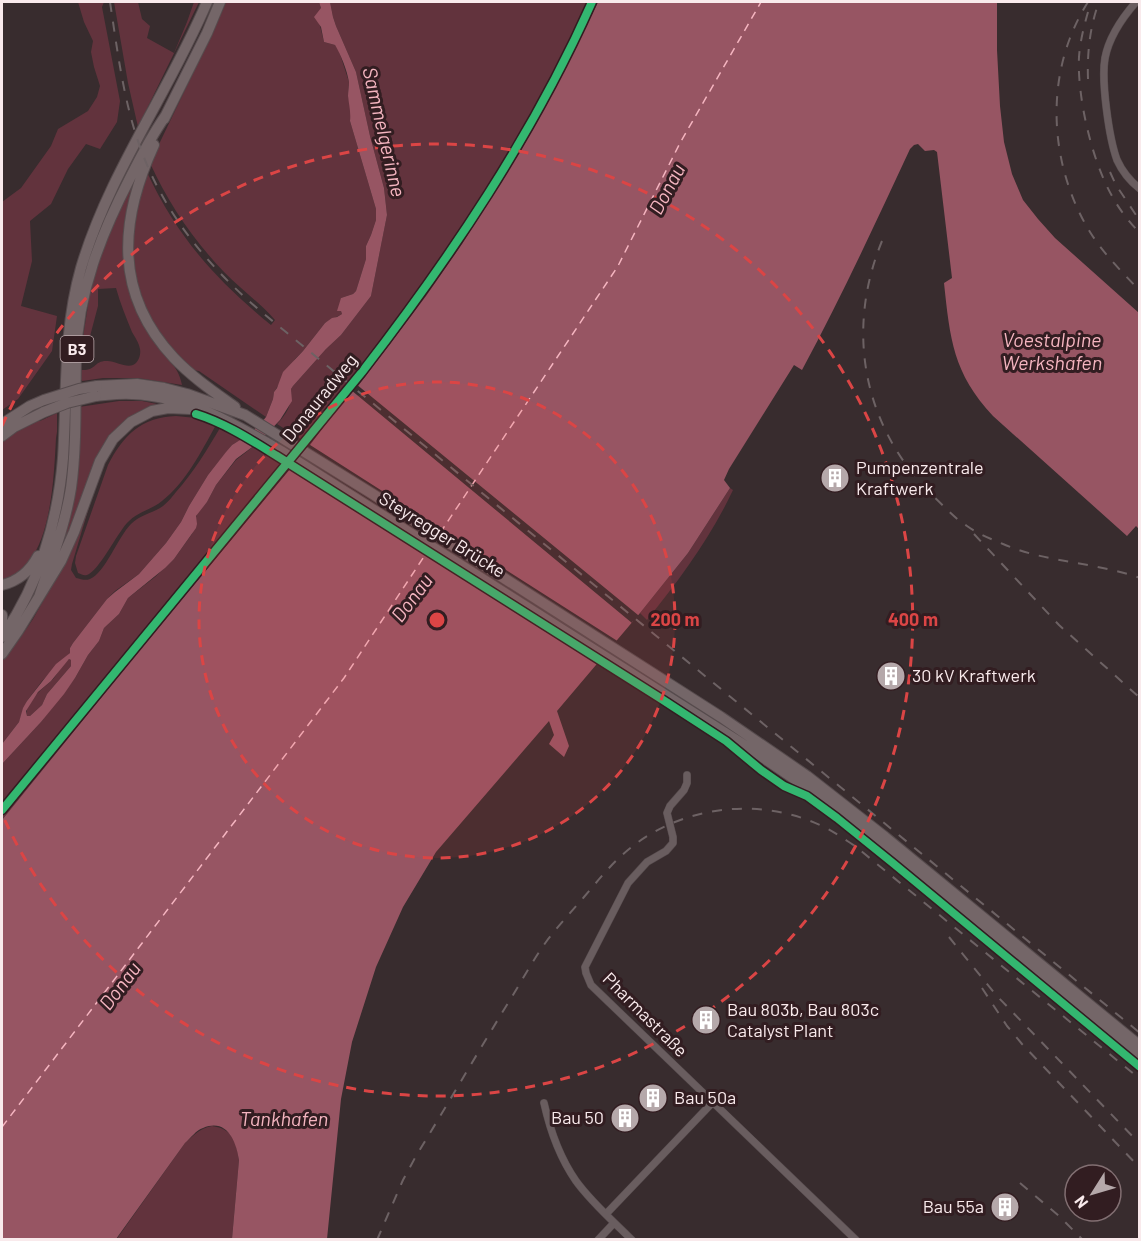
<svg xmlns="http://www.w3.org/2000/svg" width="1141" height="1241" font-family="Barlow,sans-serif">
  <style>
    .green { fill: #62333d }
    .water { fill: #975563; fill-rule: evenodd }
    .pier { fill: #382c2e }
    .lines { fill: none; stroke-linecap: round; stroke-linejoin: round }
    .ferry { stroke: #f5b5c0; stroke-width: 1.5; stroke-dasharray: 8 6; stroke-linecap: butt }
    .minor-casing { stroke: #564b4d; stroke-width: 8 }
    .primary-casing { stroke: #564b4d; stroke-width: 12 }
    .minor { stroke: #695d5f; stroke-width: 7 }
    .primary { stroke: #746668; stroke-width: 10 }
    .rail { stroke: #6d6264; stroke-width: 2; stroke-dasharray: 10 10; stroke-linecap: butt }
    .primary-bridge-casing { stroke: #564b4d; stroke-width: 12; stroke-linecap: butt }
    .primary-bridge { stroke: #746668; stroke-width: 10 }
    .cycleway-casing { stroke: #321d21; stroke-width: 11 }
    .cycleway { stroke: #33b770; stroke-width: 8 }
    .ring { fill: none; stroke: #db4545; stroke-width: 3; stroke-dasharray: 10 8 }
    .labels { text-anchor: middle; stroke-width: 6; stroke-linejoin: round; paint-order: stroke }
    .shield { fill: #321d21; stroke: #bdacaf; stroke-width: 1.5 }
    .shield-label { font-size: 16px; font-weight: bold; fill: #f9eaec }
    .street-label { font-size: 18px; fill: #f9eaec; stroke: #321d21 }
    .poi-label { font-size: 18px; fill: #f9eaec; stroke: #321d21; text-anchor: start }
    .water-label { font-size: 20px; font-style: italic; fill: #f5b5c0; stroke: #321d21 }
    .centre { fill: #db4545; stroke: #321d21; stroke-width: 3 }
    .ring-label { font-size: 18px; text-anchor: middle; font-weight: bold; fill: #db4545; stroke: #321d21; stroke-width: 6; stroke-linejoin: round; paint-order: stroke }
  </style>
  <rect width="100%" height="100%" fill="#382c2e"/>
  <!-- green -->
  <path class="green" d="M78,2H104L102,7L120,101L117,122L100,149L86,144L68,169L51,204L30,221L32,261L21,306L57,316L52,351L18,399L2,410V202L21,188L51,146L58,129L88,111L97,97L100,86L94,67L91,52L93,41L84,22Z
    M114,2H138L142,19L150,26L147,38L174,53L187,22L194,2H199L138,127L128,83Z
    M226,2H319L321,8L319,22L324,42L335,45L339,51L349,82L348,96L352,111L350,121L376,209V220L371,235L366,246V259L356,291L353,294L341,298V311L342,314L325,323L303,351L295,359L274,392L273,399L266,417L199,371L193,370L177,356L148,318L132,263L133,225L147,172C177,237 216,280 271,325L275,320C260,303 241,289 225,273C194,241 168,203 150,163L217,23Z
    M330,2H590L540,100L492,183L450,248L386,337L348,387L316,424L304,441L277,424C288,412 292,405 291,389L293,386L326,349L341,335L371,296L387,215L384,188L370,136L356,72L336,26L333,17Z
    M595,2H598L549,100L522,148L462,244L426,296L358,386L336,410L310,445L308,444L326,419L358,382L424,293L460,242L496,185L545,102Z
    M139,167C134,187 129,206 125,226C118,264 130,303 150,336C161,354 178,363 182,385L138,378H103L82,381L80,378L81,370C96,371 94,361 106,361C114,360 125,368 133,365C139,362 141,354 140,349C139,343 135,337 132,332C126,317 120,303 116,288L98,289V306L89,340L86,343H82L90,293L102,249Z
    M119,401H142L162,405L118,429L58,558L71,513L76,468L79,407Z
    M57,413V432L56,438C54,474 52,534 28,563C21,572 12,576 2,581V442L19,429L33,421H40Z
    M176,416L196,418L216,425C201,452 186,482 162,501C151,510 137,512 127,523C117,534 98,572 87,575C83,576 82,574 78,573L75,563L76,556L108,465C123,436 141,417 176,416Z
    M220,428L242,439L232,445L208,475L189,506L181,522L166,543L139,574L115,591L107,599L73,643L70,648V653L42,681L27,701L19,722L2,744V661L18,641L33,619L60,571L95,487L72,564L71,570L76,578C81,579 85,581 90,579C105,573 118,537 131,524C140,515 153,513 163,506C168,502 172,497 176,492C193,473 207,450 220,428Z
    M254,446L285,464L258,493L2,806V764L41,722L75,678L88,655L99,641L104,628L119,614L128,598L155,577L174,559L192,534L197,513L207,502L216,485L236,460Z
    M288,467L290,468L134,657L2,820V814L274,481Z
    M730,488L733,490C711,537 680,579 647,620L640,613L688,553Z
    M69,659L71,660V666L47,694L42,705L30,716H27C24,700 45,688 54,678C59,671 63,664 69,659Z
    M212,1126C233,1129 236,1141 239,1160L232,1239L116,1240L185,1143C194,1135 200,1128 212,1126Z"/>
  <!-- water -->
  <path class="water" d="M319,2H330L333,17L336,26L356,72L370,136L384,188L387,215L371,296L341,335L326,349L293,386L291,389L292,401L280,420L259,442L236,459L216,485L207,502L196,516L197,524L196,528L174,559L165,568L128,598L119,614L104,628L99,641L88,655L75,678L64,694L41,722L2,764V744L19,722L23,708L27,701L56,664L70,653V648L73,643L107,599L115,592L139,574L166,543L181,522L189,506L208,475L226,452L232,445L248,435L262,422L266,417L273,399L274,392L277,388L283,372L303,351L325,323L332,318L337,317L342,314L341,311H337L341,298L353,294L356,291L366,259V246L371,235L376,220V209L350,121C351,112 349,105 348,96C348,92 349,86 349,82C347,70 341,55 335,45L324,42L321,27L314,17L321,8ZM69,659L71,660V666L47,694L42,705L30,716H27L26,711L38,692L51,681Z
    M598,2H997V50L1000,106L1004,142L1012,174L1023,200L1038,219L1055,238L1139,313V529L1136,526L1127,536L993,416C953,373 950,339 944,283L952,278L937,152L934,150L925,151L918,144L914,145L910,149C875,224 841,298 802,370L794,365L729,469L724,480L730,488L688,553L640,613L557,711L569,746L564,757L549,744L554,735L549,721L436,852L403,907L376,967L352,1042L341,1099L327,1239H232L239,1160C236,1141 227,1118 203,1128C196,1130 191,1138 185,1143L116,1239L2,1240V820L134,657L310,445L336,410L358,386L426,296L462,244L522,148L549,100Z"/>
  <!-- pier -->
  <path class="pier" d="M356,384L638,615L640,617L635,623L633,621L632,623L351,390Z
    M307,443L619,642L600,664L288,466Z"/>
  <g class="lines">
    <!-- ferry -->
    <path class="ferry" d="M440,533L618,266L680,143L761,2
      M2,1127L344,678L429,549"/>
    <!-- minor casing -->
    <g class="minor-casing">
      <path id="minor" d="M1136,2C1122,18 1109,37 1105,58C1101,81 1109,138 1117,160C1122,171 1130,181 1140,189
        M687,775V783L684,790L670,806L667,813L673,837V843L666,851L647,862L628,883L585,967L586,973L591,985L856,1240
        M544,1103C550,1130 560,1158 576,1181C592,1203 613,1221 632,1240
        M606,1214L713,1102
        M598,1240L614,1223"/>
    </g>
    <!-- primary casing -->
    <g class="primary-casing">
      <path id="primary" d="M164,119L207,33L220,2
        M154,145C119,221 114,294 174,358C192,377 214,392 235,407
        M97,386L137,384L164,388L187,394L245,415L371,493L721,717L807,776L885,837L1140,1046
        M96,396C108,395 120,393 132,394C187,396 235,424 281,451L752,750L803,785L850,821L1140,1058
        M2,424L30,406L44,400
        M2,436L14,427L44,412
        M2,585C19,581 30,571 38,556
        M39,597C51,561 65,526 71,488C77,444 75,400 76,356C78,292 101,234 130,178C141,156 152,135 166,115
        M2,615V622
        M2,637C39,585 58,521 63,458C67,394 63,331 81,268C109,173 169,92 207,2
        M2,654L18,631L61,561L74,532L100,461L113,439L131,422L152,411L168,408L190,409"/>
    </g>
    <!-- minor -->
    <use href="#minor" class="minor"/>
    <!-- primary -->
    <use href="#primary" class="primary"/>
    <!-- rail -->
    <path class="rail" d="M110,2C117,48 123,97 138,141C161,211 209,268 264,314L1140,1033
      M1088,2C1081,13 1075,25 1070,38C1046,101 1055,175 1090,232C1103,253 1122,272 1140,291
      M1088,12C1084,26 1080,42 1079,57C1077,97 1092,161 1112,196C1119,209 1129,222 1140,233
      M1088,79C1087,53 1090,26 1099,2
      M1110,172L1116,185L1140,221
      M882,241C845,331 863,427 933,496C944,506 954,518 967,526C978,534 991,539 1003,544C1047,563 1095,562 1140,578
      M974,534L1059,625L1140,698
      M949,937L996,995L1140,1144
      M982,988L1007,1026L1022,1044L1140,1168
      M1020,1183L1059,1216L1083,1240
      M377,1240L403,1180L416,1156C446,1107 475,1057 505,1008C519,986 531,963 546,942C558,926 571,912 584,897C596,883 607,869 621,856C674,807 754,795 820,825C833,831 844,839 855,846L1140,1079"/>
    <!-- primary-bridge casing -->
    <g class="primary-bridge-casing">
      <path id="primary-bridge" d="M44,400L79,389L97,386
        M44,412L67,403L96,396"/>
    </g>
    <!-- primary-bridge -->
    <use href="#primary-bridge" class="primary-bridge"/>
    <!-- cycleway casing -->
    <g class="cycleway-casing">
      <path id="cycleway" d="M196,414C225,423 251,440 277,456L660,698L726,741L761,770L784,786L807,796L837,818L894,864L1140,1067
        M2,810L362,372C451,257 533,135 592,2"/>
    </g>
    <!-- cycleway -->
    <use href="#cycleway" class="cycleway"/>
  </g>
  <!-- distance rings -->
  <circle cx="437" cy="620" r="238" fill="#db4545" fill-opacity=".12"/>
  <g class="ring">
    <circle cx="437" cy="620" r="238"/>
    <path d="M2 426A476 476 0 1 1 2 814"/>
  </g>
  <!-- icons -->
  <defs>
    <g id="building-disc" transform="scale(1.5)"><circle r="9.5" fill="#b5a8aa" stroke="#321d21"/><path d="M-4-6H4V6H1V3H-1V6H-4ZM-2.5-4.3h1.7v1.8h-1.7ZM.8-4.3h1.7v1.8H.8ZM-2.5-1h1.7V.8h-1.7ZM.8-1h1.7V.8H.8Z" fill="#fff"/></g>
  </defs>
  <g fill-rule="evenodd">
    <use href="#building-disc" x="835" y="478"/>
    <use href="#building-disc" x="891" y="676"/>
    <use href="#building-disc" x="706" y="1020"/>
    <use href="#building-disc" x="653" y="1098"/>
    <use href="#building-disc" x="625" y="1118"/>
    <use href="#building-disc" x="1005" y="1207"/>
  </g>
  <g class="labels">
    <!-- shield labels -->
    <rect class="shield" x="60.5" y="336" width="33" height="26" rx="4.5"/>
    <g class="shield-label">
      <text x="77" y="355">B3</text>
    </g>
    <!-- street labels -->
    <g class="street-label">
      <text transform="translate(320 398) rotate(-51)" y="6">Donauradweg</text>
      <text transform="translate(442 535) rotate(32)" y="6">Steyregger Brücke</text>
      <text transform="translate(645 1015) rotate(45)" y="6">Pharmastraße</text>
    </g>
    <!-- poi labels -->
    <g class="poi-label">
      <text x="856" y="474">Pumpenzentrale<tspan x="856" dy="21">Kraftwerk</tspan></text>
      <text x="912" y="682">30 kV Kraftwerk</text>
      <text x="727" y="1016">Bau 803b, Bau 803c<tspan x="727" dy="21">Catalyst Plant</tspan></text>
      <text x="674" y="1104">Bau 50a</text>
      <text x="604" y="1124" text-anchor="end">Bau 50</text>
      <text x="984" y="1213" text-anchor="end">Bau 55a</text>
    </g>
    <!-- water labels -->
    <g class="water-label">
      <text transform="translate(384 132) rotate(77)" y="7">Sammelgerinne</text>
      <text transform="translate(667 189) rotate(-62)" y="7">Donau</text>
      <text x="1052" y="347">Voestalpine<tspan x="1052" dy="23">Werkshafen</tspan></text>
      <text transform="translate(412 598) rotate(-53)" y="7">Donau</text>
      <text transform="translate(120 986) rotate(-53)" y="7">Donau</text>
      <text x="284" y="1126">Tankhafen</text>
    </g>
  </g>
  <circle cx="437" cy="620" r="9" class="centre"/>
  <g class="ring-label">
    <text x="675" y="626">200 m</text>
    <text x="913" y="626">400 m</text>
  </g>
  <!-- border -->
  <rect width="1141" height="1241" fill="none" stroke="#f9eaec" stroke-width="6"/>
  <!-- north arrow -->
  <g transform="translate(1093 1193) rotate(233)"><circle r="28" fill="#321d21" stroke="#826f72" stroke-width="1.5"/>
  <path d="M0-4.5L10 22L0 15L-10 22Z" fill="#b5a8aa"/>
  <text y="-9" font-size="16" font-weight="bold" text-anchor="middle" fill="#f9eaec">N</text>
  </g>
</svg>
